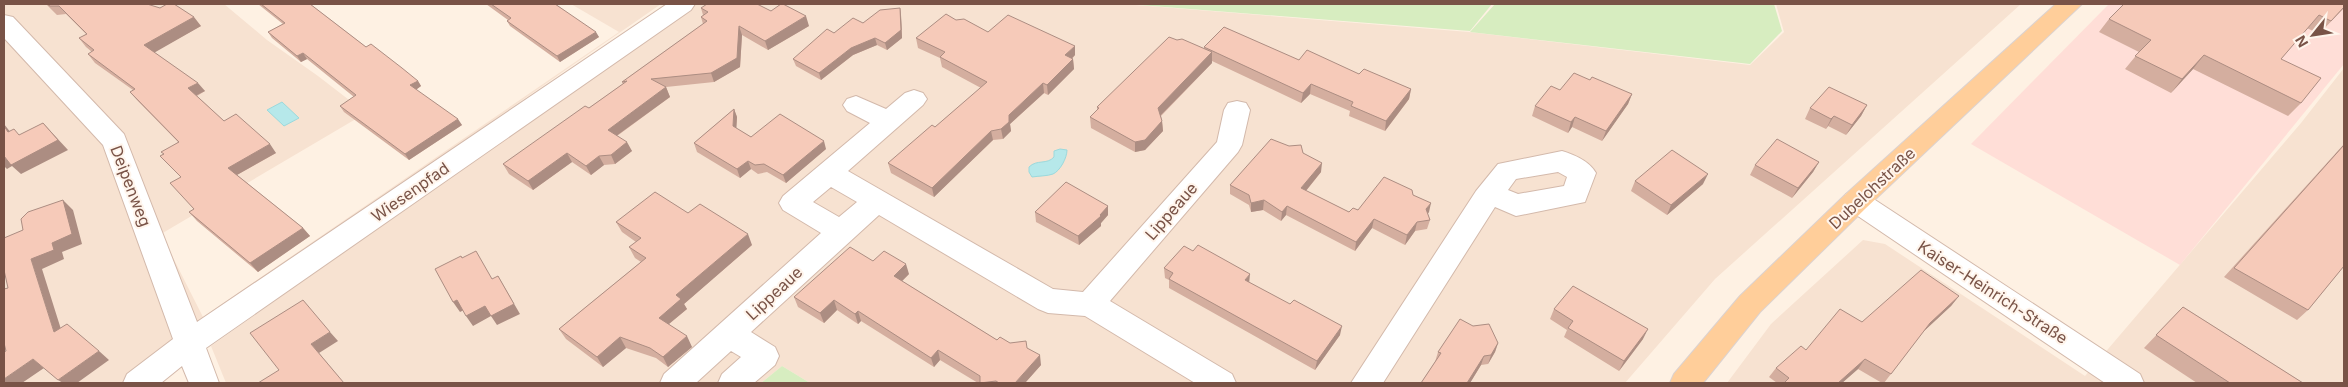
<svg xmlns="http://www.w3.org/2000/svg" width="2348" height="387" font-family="Inter,sans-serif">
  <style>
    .residential { fill: #f7e2d1 }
    .commercial { fill: #ffded7 }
    .green { fill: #d7edc0 }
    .water { fill: #b6e8ea; stroke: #9bd9dc }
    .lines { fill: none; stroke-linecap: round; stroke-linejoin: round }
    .minor-casing { stroke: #d3b9ab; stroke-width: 2 }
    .major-casing { stroke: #dcd2cf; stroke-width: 2 }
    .minor { fill: #fff; fill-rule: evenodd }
    .major { fill: #ffce9a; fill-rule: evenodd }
    .wall { fill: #d4ae9f }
    .shaded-wall { fill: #ac8d82 }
    .building { fill: #f6cab9; stroke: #ac8d82 }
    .labels { text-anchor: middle; stroke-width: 4; stroke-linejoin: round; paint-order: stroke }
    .street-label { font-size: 16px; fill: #795347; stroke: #fff5ec }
  </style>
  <rect width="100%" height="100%" fill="#fef1e3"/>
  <!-- residential -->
  <path class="residential" d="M4,4H224L267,40L318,76L366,113L161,234L203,317L619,32L571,4H661L201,323L122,383H4Z
    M697,4H1123L1469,32L1750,65L1784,32L1776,4H2021L1715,279L1625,383H810L782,366L761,383H226L211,346Z
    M2344,68V383H1727L1771,324L1863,240L1885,244L2085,376L2301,123Z"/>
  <!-- commercial -->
  <path class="commercial" d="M2109,4H2344V64L2180,265L1971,144Z"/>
  <!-- green -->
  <path class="green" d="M1127,4H1492L1470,31Z
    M1495,4H1774L1782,31L1750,64L1470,32Z
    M782,366L810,383H761Z"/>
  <!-- water -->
  <path class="water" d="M282,102L299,118L284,126L267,110Z
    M1060,149L1067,150C1067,158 1060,171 1053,174C1048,176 1038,176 1032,177L1029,172V167C1037,159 1047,165 1054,157V151Z"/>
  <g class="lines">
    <!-- minor casing -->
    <g class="minor-casing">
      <path id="minor" d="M667,4H695L691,10L206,348L219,383H189L182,366L161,383H123L127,374L173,339L103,145L4,38V15L13,17L124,134L197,322Z
        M914,90L923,93L927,99L923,105L848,171L1053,289L1083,292L1217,142L1224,110L1228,103L1237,101L1246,103L1250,110L1242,145L1238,152L1110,301L1232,374L1236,383H1195L1085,316L1048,313L1038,309L879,215L751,332L775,347L779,356L775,365L754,383H718L722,374L741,357L731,351L696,383H660L664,374L821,233L783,210L779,203L783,196L870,123L847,111L843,105L847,99L856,96L886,109L905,93ZM831,187L857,202L839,217L813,202Z
        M1562,151C1575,155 1589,161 1596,173L1585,202L1516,216L1495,207L1383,383H1351L1476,191L1498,164ZM1558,172L1567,177L1564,186L1518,194L1508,190L1516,179Z
        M1856,191L1866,194L2140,374L2144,383H2105L1846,208L1842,201L1846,194Z"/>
    </g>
    <!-- major casing -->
    <g class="major-casing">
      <path id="major" d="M2056,4H2082L1866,208L1760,312L1703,383H1670L1674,374L1740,296L1846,194Z"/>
    </g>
    <!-- minor -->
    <use href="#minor" class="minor"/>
    <!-- major -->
    <use href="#major" class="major"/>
  </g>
  <!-- wall -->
  <path class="wall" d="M46,4H147L201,26L154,52L205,91L197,96L224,121L276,153L237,175L303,228L310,236L258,272L197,221L189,212L194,209L181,177L160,156L178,142L137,100L130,92L133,90L95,63L88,54L92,52L86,47L79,38L86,34L66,14L57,15Z
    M258,4H310L366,47L418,81L421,86L416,90L462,125L409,160L344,112L340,106L354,97L307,59L301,62L272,38L268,32L283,24Z
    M486,4H559L557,5L599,37L560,62L510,26L507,21L508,20Z
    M2344,4V8L2319,34L2307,28L2281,59L2301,103L2288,116L2193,69L2171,93L2125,69L2139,52L2099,32L2109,19Z
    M701,8L771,11L809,26L768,50L742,35L740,67L714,82L666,87L670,97L617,136L632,151L615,164L604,165L591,175L572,162L533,190L509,174L503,164L589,108L623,84L622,82L703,24L701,17L703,15Z
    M900,8L901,15L902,38L887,50L877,45L853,55L821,80L796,66L793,59L834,33L863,23Z
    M956,20L988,32L1075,55L1072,59H1073L1074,69L1048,95L1044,93L1010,124L1011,131L1003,139L993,140L934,197L891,173L888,163L935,127L981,88L942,67L940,58L918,48L916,38Z
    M1177,40L1204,49V47L1299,60L1359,74L1411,89L1409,99L1385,131L1349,116L1350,111L1310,94L1301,103L1212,61V63L1161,116L1162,121L1163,131L1145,150L1135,152L1091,128L1090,117L1097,111V107Z
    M1590,80L1632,94L1628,104L1602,141L1572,127L1568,133L1532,116L1535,106L1560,90Z
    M1867,105L1861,116L1846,135L1828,126L1826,129L1805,119L1810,108Z
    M734,109L737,117L736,128L751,137L826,149L786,183L767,172L758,174L751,169L740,178L697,152L694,143Z
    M2344,144V266L2308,310L2297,320L2224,277Z
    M1303,153L1321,172L1306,191L1349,212L1413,195L1429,212L1427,214L1430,220L1427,229L1415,231L1405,245L1372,228L1355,251L1286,215L1281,221L1263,210L1251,212L1249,205L1230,194V185Z
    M1819,162L1813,172L1792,198L1750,175L1755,165Z
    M1635,181L1703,184L1667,215L1631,191Z
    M1035,212L1108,215L1101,223V226L1079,245L1036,222Z
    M688,213L752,245L684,304L687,309L669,324L692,347L668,367L656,358L626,348L603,367L566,339L559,329L641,262L635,258L629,247L636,242L622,232L616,222Z
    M873,261L909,274L902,281L997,340L1027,348L1041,365L1025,383H978L940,360L934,367L861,321L858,324L837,310L824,323L798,307L794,297Z
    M1164,268L1249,282L1340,335L1315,370L1169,288V280L1165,278Z
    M1959,296L1951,306L1923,332L1884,383H1882L1858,369L1842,383H1777L1769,377L1776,368L1806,350L1862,322Z
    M2183,307L2303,383H2197L2144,348Z
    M1554,309L1643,339L1619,371L1564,337L1567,330L1550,319Z
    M1498,343L1495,352L1488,364L1481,365L1470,383H1421L1435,362L1438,352Z"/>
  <!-- shaded-wall -->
  <path class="shaded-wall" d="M900,8L901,15L902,38L887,50L885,43Z
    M806,16L809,26L768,50L765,41Z
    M194,17L201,26L152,54L144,45Z
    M739,26L742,35L740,67L714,82L711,73Z
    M596,32L599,37L560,62L557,56Z
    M875,38L877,45L853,55L821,80L819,73L851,48Z
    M1075,46V55L1065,65V55Z
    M1212,52V63L1158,118V108Z
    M303,53L307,59L301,62L297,56Z
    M2204,55L2193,69L2171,93L2182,79Z
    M1073,59L1074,69L1048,95L1047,85Z
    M418,81L421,86L414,91L410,85Z
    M198,83L205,91L195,96L188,88Z
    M1043,83L1044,93L1010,124L1011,131L1003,139L1001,129L1009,115Z
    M1311,84L1310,94L1301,103L1303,93Z
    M666,87L670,97L612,139L608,130Z
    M1411,89L1409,99L1385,131L1386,121Z
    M1632,94L1628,104L1602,141L1606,131Z
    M1867,105L1861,116L1846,135L1852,125Z
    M734,109L737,117L736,135L733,126Z
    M1834,116L1828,126L1826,129L1831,119Z
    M1575,117L1572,127L1568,133L1571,122Z
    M458,119L462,125L409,160L405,154Z
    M1162,121L1163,131L1145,150L1135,152V142Z
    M43,123L68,150L21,174L12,166L7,169L4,166V156Z
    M4,124L18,142L8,132L4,126Z
    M991,131L993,140L934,197L932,188Z
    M824,141L826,149L786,183L783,175Z
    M627,142L632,151L615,164L611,155Z
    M270,144L276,153L235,176L228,168Z
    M567,153L572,162L533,190L528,181Z
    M599,156L604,165L591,175L586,166Z
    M748,161L751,169L740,178L737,169Z
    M1819,162L1813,172L1792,198L1798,188Z
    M1322,163L1321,172L1300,198L1301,188Z
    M1708,174L1703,184L1667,215L1671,205Z
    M63,200L73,210L82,244L62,252L64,259L42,269L65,342L54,332L31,259L52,243Z
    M1264,200L1263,210L1251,212V203Z
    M1431,203L1429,212L1424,219L1426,209Z
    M1108,206V215L1101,223V226L1079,245L1078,236Z
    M1287,206L1286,215L1281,221L1282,212Z
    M1374,219L1372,228L1355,251L1356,242Z
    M1417,222L1415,231L1405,245L1407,235Z
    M303,228L310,236L258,272L250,263Z
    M748,234L752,245L684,304L687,309L664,328L659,318L676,295Z
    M906,264L909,274L897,286L894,276Z
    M1250,274L1249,284L1245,280Z
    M498,276L520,314L497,325L491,316L473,326L466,316Z
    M1959,296L1951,306L1923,332L1930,323Z
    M457,300L464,310L460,312L453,302Z
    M834,300L837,310L824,323L820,313Z
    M858,311L861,321L858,324L855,314Z
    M1342,326L1340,335L1315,370L1317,361Z
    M1648,329L1643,339L1619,371L1624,361Z
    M330,332L338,341L319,353L344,383L311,344Z
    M687,336L692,347L668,367L663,357Z
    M620,337L626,348L603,367L597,357Z
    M1498,343L1495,352L1488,364L1491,355Z
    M938,350L940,360L934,367L931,358Z
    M99,351L109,360L77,383H63L58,380Z
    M1040,355L1041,365L1025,383H1015Z
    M1484,356L1481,365L1470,383H1467Z
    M33,359L44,368L22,383H4V379Z
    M1865,359L1858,369L1842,383H1838Z"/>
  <!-- building -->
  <path class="building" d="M47,4H147L160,8L167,4H174L194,17L144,45L198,83L188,88L224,121L236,114L270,144L228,168L303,228L250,263L189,212L194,209L170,183L181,177L160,156L164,154L161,152L179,142L130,92L135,89L88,54L94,50L79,38L87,34L59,6H50Z
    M261,4H310L366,47L371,44L402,68L418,81L410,85L458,119L405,154L340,106L356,95L303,53L297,56L268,32L285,23Z
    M491,4H555L596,32L557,56L507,21L511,18Z
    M707,4H757L771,11L781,4H783L806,16L765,41L739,26L737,58L711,73L651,79L666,87L608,130L627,142L611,155L599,156L586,166L567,153L528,181L503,164L585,106L589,108L627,81L622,82L707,21L701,17L708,12L701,8Z
    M2124,4H2344V7L2331,21L2319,15L2281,59L2321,78L2301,103L2204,55L2182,79L2135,56L2151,40L2109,19Z
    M900,8L901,30L885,43L875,38L851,48L819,73L793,59L827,29L834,33L853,18L863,23L880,10Z
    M946,14L956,20L964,19L988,32L1008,15L1075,46L1065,55L1073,59L1047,85L1043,83L1009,115V122L1001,129L991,131L932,188L888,163L932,125L935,127L987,82L940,57L945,52L916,38Z
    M1224,27L1299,60L1307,50L1359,74L1364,69L1411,89L1386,121L1351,106L1353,102L1311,84L1303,93L1204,47Z
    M1169,37L1177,40L1182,39L1212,52L1158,108L1162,121L1145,140L1135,142L1090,117L1099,108L1097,107Z
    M1574,73L1590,80L1592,77L1632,94L1606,131L1575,117L1571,122L1535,106L1551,86L1560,90Z
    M1829,87L1867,105L1852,125L1834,116L1831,119L1810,108Z
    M734,109L733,126L751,137L780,114L824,141L783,175L764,164L755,165L748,161L737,169L694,143Z
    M43,123L58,140L11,165L4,156V126L8,132L14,129L19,135Z
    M1271,139L1289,146L1301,145L1303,153L1322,163L1301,188L1349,212L1353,208L1358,210L1384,177L1412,190L1413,195L1431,203L1426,209L1430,220L1417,222L1407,235L1374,219L1356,242L1287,206L1282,212L1264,200L1251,203L1249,195L1230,185Z
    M1777,139L1819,162L1798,188L1755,165Z
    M2344,145V266L2308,310L2234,268Z
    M1672,150L1708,174L1671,205L1635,181Z
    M1066,182L1108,206L1100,215L1101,216L1078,236L1035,212Z
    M655,192L688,213L700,204L748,234L676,295L681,299L659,318L687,336L663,357L650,348L620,337L597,357L559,329L646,258L629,247L641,238L616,222Z
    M63,200L72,234L52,243L54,250L31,259L54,332L67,324L99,351L58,380L33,359L4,379V352L6,351L4,343V289L8,288L4,270V238L23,230L21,219L28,212Z
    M1198,245L1250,274L1245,280L1290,304L1294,300L1342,326L1317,361L1169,279L1173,273L1164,268L1184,246L1193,251Z
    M850,247L873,261L884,251L906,264L894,276L997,340L1000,337L1010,343L1026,341L1027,348L1040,355L1015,383H999L996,381L980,383V376L938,350L931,358L858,311L855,314L834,300L820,313L794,297Z
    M476,251L492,279L498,276L514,304L491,316L485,306L466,316L457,300L453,302L435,269L461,256L462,258Z
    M1921,270L1959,296L1930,323L1891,374L1865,359L1838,383H1784L1789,378L1776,368L1801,346L1806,350L1840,309L1862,322Z
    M1573,286L1648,329L1624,361L1568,328L1573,321L1554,309Z
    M303,300L330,332L311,344L344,383H258L279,370L250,333Z
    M2183,307L2303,383H2230L2156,335Z
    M1460,319L1473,326L1489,324L1498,343L1491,355L1484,356L1467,383H1421L1441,353L1438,352Z"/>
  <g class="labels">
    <!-- street labels -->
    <g class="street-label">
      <text transform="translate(131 186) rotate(69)" y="6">Deipenweg</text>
      <text transform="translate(1872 188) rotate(-43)" y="6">Dubelohstraße</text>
      <text transform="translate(410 192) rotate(-35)" y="6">Wiesenpfad</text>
      <text transform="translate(1171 211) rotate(-49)" y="6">Lippeaue</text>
      <text transform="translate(1993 292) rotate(33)" y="6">Kaiser-Heinrich-Straße</text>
      <text transform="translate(774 293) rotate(-43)" y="6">Lippeaue</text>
    </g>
  </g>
  <!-- border -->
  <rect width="2348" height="387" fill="none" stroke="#795347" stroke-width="10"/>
  <!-- north arrow -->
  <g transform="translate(2313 35) rotate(240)" stroke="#fff5ec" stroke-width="4" paint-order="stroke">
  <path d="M0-4L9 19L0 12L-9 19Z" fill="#795347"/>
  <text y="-8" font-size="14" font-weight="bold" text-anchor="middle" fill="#795347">N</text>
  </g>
</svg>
